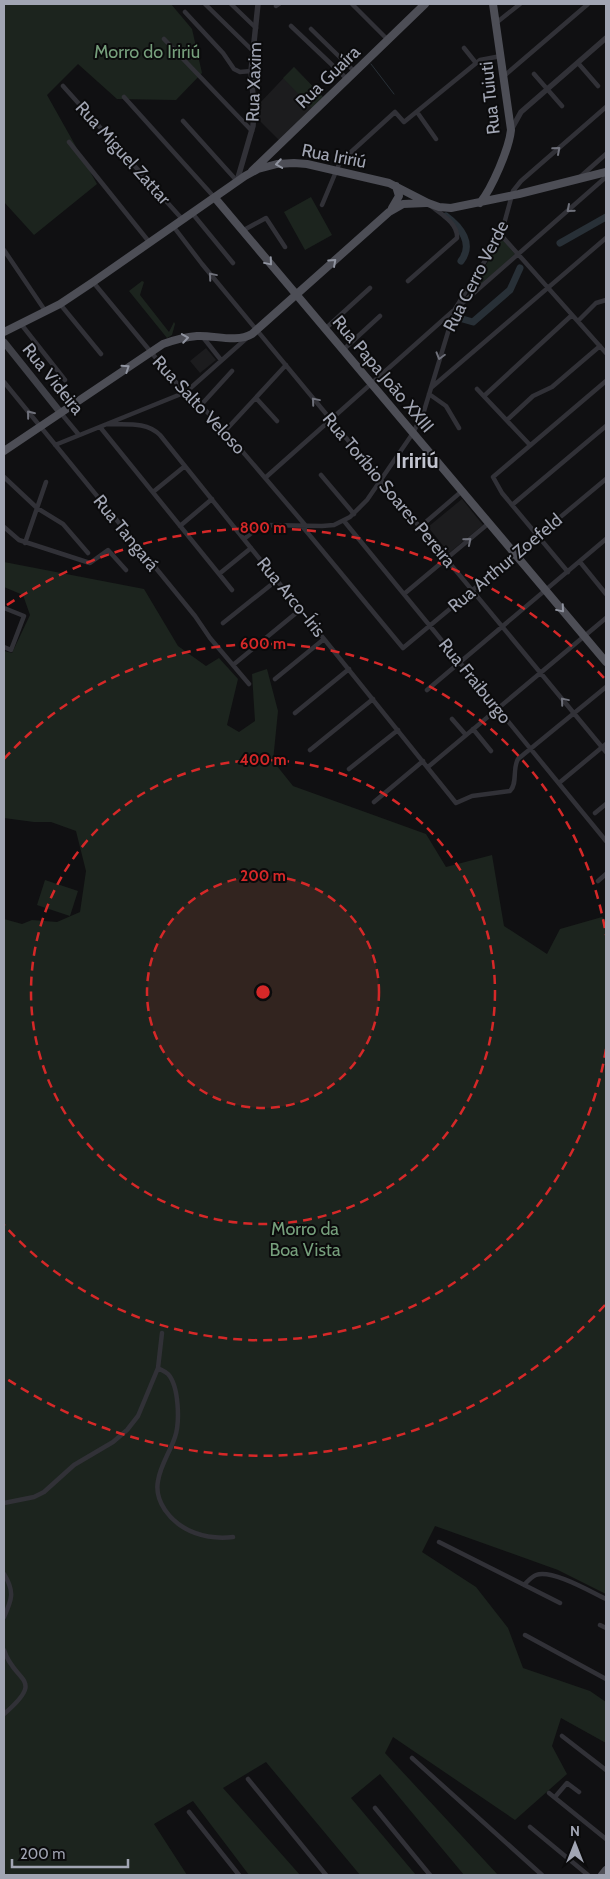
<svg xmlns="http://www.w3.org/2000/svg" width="610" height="1879" font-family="Cabin,sans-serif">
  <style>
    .built { fill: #1c1c1e }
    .green { fill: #1c241e }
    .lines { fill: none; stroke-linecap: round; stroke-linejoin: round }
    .stream { stroke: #283037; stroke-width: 1 }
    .river { stroke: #283037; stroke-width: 7 }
    .minor { stroke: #313137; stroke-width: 4.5 }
    .tertiary { stroke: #313137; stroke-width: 5.5 }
    .secondary { stroke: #3f4047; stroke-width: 7 }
    .primary { stroke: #4d4e56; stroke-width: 8 }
    .oneway { stroke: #6f717b }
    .oneway2 { stroke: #9094a0 }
    .ring { fill: none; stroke: #d62828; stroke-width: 2.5; stroke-dasharray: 9 6 }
    .labels { text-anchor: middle; stroke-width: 4; stroke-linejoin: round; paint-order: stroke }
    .park-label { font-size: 18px; fill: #769f7c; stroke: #0b0b0c }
    .street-label { font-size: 18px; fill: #a1a5b3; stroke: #0b0b0c }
    .district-label { font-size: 22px; font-weight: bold; fill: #c2c4cf; stroke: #0b0b0c }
    .centre { fill: #d62828; stroke: #0b0b0c; stroke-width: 2.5 }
    .ring-label { font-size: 15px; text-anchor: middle; font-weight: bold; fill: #d62828; stroke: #0b0b0c; stroke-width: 4; stroke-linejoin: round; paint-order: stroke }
  </style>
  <rect width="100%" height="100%" fill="#101012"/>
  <!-- built -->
  <path class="built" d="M294,67L323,97L279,140L258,119V105Z
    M206,348L216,360L200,373L190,361Z
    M462,499L483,525L449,553L428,527Z"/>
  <!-- green -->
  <path class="green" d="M4,4H171L192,29L202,73L176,100L117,99L78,64L47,95L97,184L34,235L4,202Z
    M294,67L323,97L312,108L283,78Z
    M311,197L332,235L305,250L284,212Z
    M502,239L515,254L472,292L471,289Z
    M142,281L144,282L140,295L169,332L174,322L175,324L172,335L167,338L129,291Z
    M4,562L144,589L178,646L206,666L219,658L238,679L227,725L239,732L255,721L252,674L267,669L278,711L273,761L293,786L426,834L446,867L492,855L504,926L547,954L560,929L602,917L606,921V1594L558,1570L435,1526L422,1552L476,1587L508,1628L523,1668L590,1691L606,1702V1743L561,1718L552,1746L567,1774L515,1820L393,1737L385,1753L498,1875H464L380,1774L351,1798L416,1875H360L266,1762L223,1788L300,1875H249L193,1801L154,1824L187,1875H4V919L22,924L32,920L57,922L80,912L86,871L76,831L51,822H34L4,818V651L12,653L30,615L23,595L4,587Z
    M45,880L78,891L70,916L37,905Z"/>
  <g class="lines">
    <!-- stream -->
    <path class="stream" d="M371,64L394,94"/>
    <!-- river -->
    <path class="river" d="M446,216C461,227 474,244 461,261
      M560,243L606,217
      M459,318L473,322L510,290L520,268"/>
    <!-- minor -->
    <path class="minor" d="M205,4L253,51
      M231,4L256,28
      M352,4L388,40
      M276,6L279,4
      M185,12L223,53L234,69L240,72L251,71
      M496,23L520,4
      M291,26L347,79
      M311,29L355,72
      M164,39L252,131
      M464,48L476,63
      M578,63L598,86
      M534,74L562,106
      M504,76L588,4
      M63,86L183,220
      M124,97L215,198
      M417,112L436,139
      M183,121L237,181
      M69,142L150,243
      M580,177L606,154
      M322,205L340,162L395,112L404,122L480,60L501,56
      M192,213L233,263
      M173,226L202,264L606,752
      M242,231L266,218L285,247
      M501,235L606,353
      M4,250L46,312
      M408,281L457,238C458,223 441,214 431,206
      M93,282L179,386L193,397L225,431L306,526
      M60,304L101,354
      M459,306L606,177
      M578,321L596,303L606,300
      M21,324L65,380
      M325,329L370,288
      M202,336L221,360
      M343,350L380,316
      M4,382L195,616L210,638L249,684
      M432,387L606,238
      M477,389L530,445
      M429,394L446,406L459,428
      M484,396L572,315
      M256,398L277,421
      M201,405L232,371
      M60,412L79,435
      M507,420L533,396L552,387L600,346
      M107,424C126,425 146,421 160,435L456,803L472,796L510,791C518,783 512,769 518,759L606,687
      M100,427L232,590
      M225,431L286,365
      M55,445L186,392L248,337
      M321,475L354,514
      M4,477L37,508L63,524L88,553
      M265,478L453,311
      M153,492L185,466
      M512,505L606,426
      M344,521L606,841
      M180,526L212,499
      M302,526L403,648L606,479
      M4,527L19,540L90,563L108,550L126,570
      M420,527L462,491
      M244,539L259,527L266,525L322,526L334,525L350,517L367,500L413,433L424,411L455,309L501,235L513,191L521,181L606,107
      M25,543L46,482
      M580,562L606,594
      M568,572L502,493L493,477L606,381
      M219,574L251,548
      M404,594L489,523
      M4,608L24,616L11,650L4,647
      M223,623L277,580
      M233,665L301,609
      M275,679L324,639
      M427,690L606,539
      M295,713L349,669
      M452,719L466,735
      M473,729L491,751
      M310,750L373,699
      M428,767L606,618
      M349,769L398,730
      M559,783L606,744
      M374,802L423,761
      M595,813L606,804
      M598,881L606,874
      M158,1368L162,1333
      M4,1503L34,1497L44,1492L74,1465L113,1442L127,1430L138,1416L158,1368C161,1370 165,1371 168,1374C179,1386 180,1422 175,1437C170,1452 160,1466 158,1481C156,1491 159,1501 165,1510C180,1532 207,1540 233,1537
      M439,1542L560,1603
      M4,1574C15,1592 12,1599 4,1617
      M524,1585C528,1581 531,1577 536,1575C552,1569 591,1592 606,1599
      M600,1625L606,1628
      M525,1635L606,1679
      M4,1650C14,1683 47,1677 4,1714
      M562,1736L606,1770
      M412,1758L542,1875
      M248,1779L326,1875
      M549,1793L606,1839
      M555,1797L567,1783L579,1792
      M375,1808L430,1875
      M189,1812L239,1875
      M530,1827L588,1875"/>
    <!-- tertiary -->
    <path class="tertiary" d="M511,130L521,112L606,38
      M237,181L253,126L254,108L251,71L258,4"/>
    <!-- secondary -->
    <path class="secondary" d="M4,342L60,412"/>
    <!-- primary -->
    <path class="primary" d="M252,171L425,4
      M215,198L606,662
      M480,203C492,188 509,149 511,130L493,4
      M392,208L399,196L396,186
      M4,332L60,304L93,282L245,176L258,169L277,164L294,163L307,164L389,183L428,203L439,207L451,208L519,194L606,172
      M4,451L163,344C174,340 185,337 197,336C215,335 236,343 252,334L389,212L403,204L426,203
      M602,1875L606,1870"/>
  </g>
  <!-- one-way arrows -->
  <defs><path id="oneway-chevron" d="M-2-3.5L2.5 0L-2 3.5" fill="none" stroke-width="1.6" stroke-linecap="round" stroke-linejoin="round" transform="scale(1.25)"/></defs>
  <g class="oneway">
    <use href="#oneway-chevron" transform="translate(557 150) rotate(-41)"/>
    <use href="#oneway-chevron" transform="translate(570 209) rotate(139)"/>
    <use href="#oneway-chevron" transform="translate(212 276) rotate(-130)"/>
    <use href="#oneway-chevron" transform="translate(440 356) rotate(106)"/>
    <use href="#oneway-chevron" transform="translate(315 401) rotate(-130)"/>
    <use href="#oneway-chevron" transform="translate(30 414) rotate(-129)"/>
    <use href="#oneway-chevron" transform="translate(468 541) rotate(-40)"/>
    <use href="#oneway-chevron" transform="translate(564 701) rotate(-130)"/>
  </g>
  <g class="oneway2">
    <use href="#oneway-chevron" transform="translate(279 164) rotate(171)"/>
    <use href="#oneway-chevron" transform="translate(269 262) rotate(50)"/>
    <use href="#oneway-chevron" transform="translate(333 262) rotate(-42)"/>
    <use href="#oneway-chevron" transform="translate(185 338) rotate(-9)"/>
    <use href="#oneway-chevron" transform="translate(126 368) rotate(-34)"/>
    <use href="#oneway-chevron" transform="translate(561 609) rotate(50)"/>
  </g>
  <!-- distance rings -->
  <circle cx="263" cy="992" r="116" fill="#d62828" fill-opacity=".12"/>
  <g class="ring">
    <circle cx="263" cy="992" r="116"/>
    <circle cx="263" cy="992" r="232"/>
    <path d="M606 1049A348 348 0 0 1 4 1225M4 759A348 348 0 0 1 606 935"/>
    <path d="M605 1305A464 464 0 0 1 7 1379M7 605A464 464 0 0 1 605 679"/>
  </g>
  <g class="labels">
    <!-- park labels -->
    <g class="park-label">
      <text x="147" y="58">Morro do Iririú</text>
      <text x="305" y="1235">Morro da<tspan x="305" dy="21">Boa Vista</tspan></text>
    </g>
    <!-- street labels -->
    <g class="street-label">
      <text transform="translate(328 77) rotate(-44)" y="6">Rua Guaíra</text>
      <text transform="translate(254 82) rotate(-88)" y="6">Rua Xaxim</text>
      <text transform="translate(490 98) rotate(-96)" y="6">Rua Tuiuti</text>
      <text transform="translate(123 153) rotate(48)" y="6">Rua Miguel Zattar</text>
      <text transform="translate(334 156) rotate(11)" y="6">Rua Iririú</text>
      <text transform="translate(476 276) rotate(-63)" y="6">Rua Cerro Verde</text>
      <text transform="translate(383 374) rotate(50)" y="6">Rua Papa João XXIII</text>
      <text transform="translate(53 379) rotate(51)" y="6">Rua Videira</text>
      <text transform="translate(199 405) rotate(47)" y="6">Rua Salto Veloso</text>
      <text transform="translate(389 490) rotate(50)" y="6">Rua Toríbio Soares Pereira</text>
      <text transform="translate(126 533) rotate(51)" y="6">Rua Tangará</text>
      <text transform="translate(505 563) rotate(-40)" y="6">Rua Arthur Zoefeld</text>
      <text transform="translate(291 597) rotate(51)" y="6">Rua Arco-Íris</text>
      <text transform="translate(475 681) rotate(51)" y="6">Rua Fraiburgo</text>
    </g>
    <!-- district labels -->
    <g class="district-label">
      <text x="417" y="468">Iririú</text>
    </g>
  </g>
  <circle cx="263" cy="992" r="8" class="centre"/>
  <g class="ring-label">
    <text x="263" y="533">800 m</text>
    <text x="263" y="649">600 m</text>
    <text x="263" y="765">400 m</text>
    <text x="263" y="881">200 m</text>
  </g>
  <!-- border -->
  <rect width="610" height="1879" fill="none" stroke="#a1a5b3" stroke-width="10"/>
  <!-- north arrow -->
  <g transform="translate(575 1844)" stroke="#0b0b0c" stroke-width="4" paint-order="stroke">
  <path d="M0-4L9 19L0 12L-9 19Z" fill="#a1a5b3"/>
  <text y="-8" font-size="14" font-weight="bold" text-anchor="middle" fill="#a1a5b3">N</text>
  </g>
  <!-- scale -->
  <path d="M12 1859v8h116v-8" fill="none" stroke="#a1a5b3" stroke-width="2.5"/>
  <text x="20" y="1859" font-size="15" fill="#a1a5b3" stroke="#0b0b0c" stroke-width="4" paint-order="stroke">200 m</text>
</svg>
